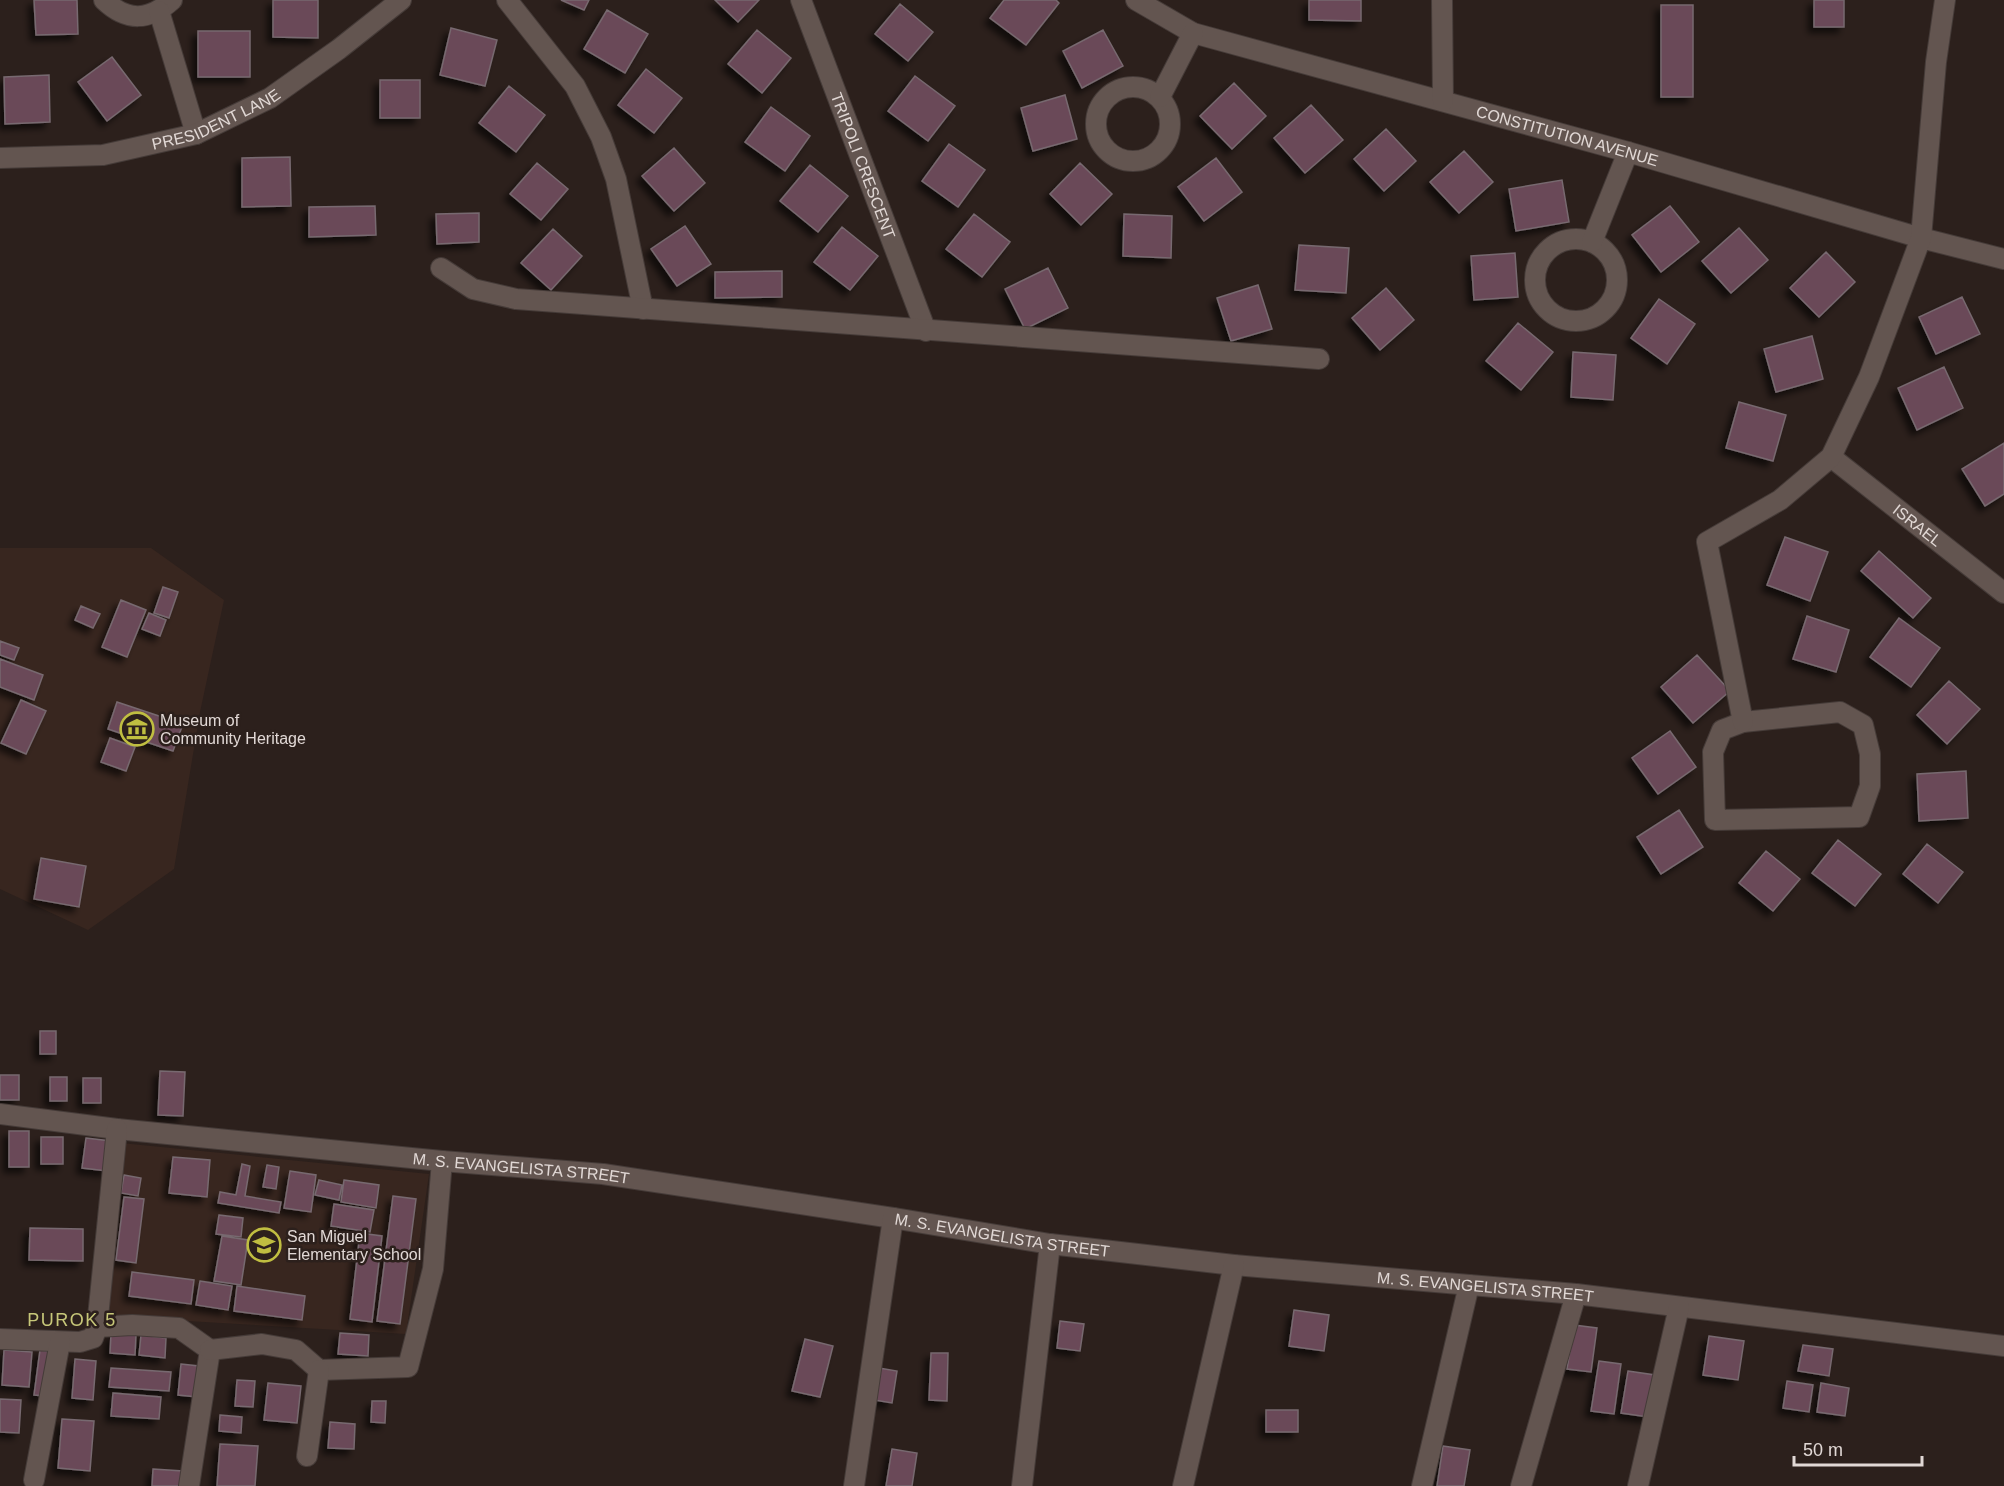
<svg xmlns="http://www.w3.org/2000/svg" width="2004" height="1486" font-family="Helvetica,sans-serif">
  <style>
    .built { fill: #38261f }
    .building { fill: #6b4a59; stroke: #77696f; stroke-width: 1.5; filter: url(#shadow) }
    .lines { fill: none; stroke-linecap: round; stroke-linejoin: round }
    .minor-casing { stroke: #453b38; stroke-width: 22 }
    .minor { stroke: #635550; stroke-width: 20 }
    .labels { text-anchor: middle; stroke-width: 5; stroke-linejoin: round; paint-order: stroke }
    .street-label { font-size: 16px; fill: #e1d8d5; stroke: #2c201c }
    .poi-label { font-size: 16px; fill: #e1d8d5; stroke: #2c201c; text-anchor: start }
    .neighbourhood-label { font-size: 18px; letter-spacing: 1.5px; fill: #c7c779; stroke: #2c201c }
  </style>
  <defs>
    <filter id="shadow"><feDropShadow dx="-5.5" dy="5.5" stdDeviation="3" flood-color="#0009"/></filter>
  </defs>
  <rect width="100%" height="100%" fill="#2c201c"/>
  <!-- built -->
  <path class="built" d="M0,548H151L224,600L200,712L174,869L88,930L0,889Z
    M121,1143L429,1174L406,1334L102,1316Z"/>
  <!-- building -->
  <path class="building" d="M34,0H77L78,34L36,35Z
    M273,0H318V38L273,37Z
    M561,0H589L584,10Z
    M715,0H759L738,22Z
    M1004,0H1056L1059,3L1026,45L990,18Z
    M1309,0H1361V21L1309,20Z
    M1814,0H1844V27H1814Z
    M900,4L933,32L908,61L875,34Z
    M1661,5H1693V97H1661Z
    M607,10L648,34L625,73L584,49Z
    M451,28L497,40L485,86L440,75Z
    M757,30L791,58L762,93L728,64Z
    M1103,30L1123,66L1082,88L1063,51Z
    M198,31H250V77H198Z
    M112,57L141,95L107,121L78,82Z
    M646,69L682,98L654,133L618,105Z
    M49,75L50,122L5,124L4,77Z
    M915,76L955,106L928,141L888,111Z
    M380,80H420V118H380Z
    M1234,83L1266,116L1232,149L1200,116Z
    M509,86L545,115L516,152L479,123Z
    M1065,95L1077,139L1033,151L1021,108Z
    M1311,105L1343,140L1305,173L1274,138Z
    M771,107L810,136L785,171L745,142Z
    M1386,129L1416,161L1384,191L1354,159Z
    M949,144L985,170L958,207L922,181Z
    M674,148L705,183L674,211L642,176Z
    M1464,151L1493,182L1459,213L1430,182Z
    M290,157L291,206L242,207V158Z
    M1216,158L1242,192L1204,221L1178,187Z
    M537,163L568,189L541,220L510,194Z
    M1080,163L1112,194L1081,225L1050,194Z
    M810,165L848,196L818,232L780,201Z
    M1562,180L1569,222L1516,231L1509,189Z
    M375,206L376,235L309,237V207Z
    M1670,206L1699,242L1661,272L1632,235Z
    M479,213V242L437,244L436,214Z
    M974,214L1010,242L982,277L946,249Z
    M1124,214L1172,216L1171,258L1123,256Z
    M685,226L711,264L677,286L651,249Z
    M842,227L878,256L850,290L814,262Z
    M1739,228L1768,260L1731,293L1702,261Z
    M553,229L582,256L551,290L521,263Z
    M1299,245L1349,248L1346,293L1295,290Z
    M1826,252L1855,282L1819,317L1790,288Z
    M1515,253L1518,297L1474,300L1471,256Z
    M1048,268L1068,308L1025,329L1005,289Z
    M782,271V297L715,298V272Z
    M1258,285L1272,329L1231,341L1217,298Z
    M1386,288L1414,320L1380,350L1352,318Z
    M1962,297L1980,334L1936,354L1919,317Z
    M1659,299L1695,324L1667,364L1631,338Z
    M1518,323L1553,352L1521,390L1486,361Z
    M1812,336L1823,379L1776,392L1764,349Z
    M1573,352L1616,355L1613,400L1571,397Z
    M1944,367L1963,408L1917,430L1898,388Z
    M1739,402L1786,415L1773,461L1726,448Z
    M2004,443V494L1985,506L1962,469Z
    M1785,537L1828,552L1810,601L1767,585Z
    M1879,551L1931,598L1913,618L1861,571Z
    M163,587L178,592L169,618L154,613Z
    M121,600L146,610L127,657L102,647Z
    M81,606L100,614L93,628L75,620Z
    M149,613L166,620L160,636L142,629Z
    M1807,616L1849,630L1836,672L1793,659Z
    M1899,618L1940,648L1911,687L1870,657Z
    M0,641L19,648L14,660L0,655Z
    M1697,655L1730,691L1693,723L1661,687Z
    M0,659L43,675L34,700L0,687Z
    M1949,681L1980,709L1947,744L1917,715Z
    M21,700L46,711L26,754L1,743Z
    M117,702L183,724L173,751L108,729Z
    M1670,731L1696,767L1658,794L1632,758Z
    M110,738L135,747L126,771L101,762Z
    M1966,771L1968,818L1919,821L1917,774Z
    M1679,810L1703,847L1661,874L1637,837Z
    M1838,840L1881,874L1855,906L1812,873Z
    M1927,844L1963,872L1938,903L1903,874Z
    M1766,851L1800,879L1773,911L1739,883Z
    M41,858L86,866L79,907L34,899Z
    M40,1031H56V1054H40Z
    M160,1071L185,1072L183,1116L158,1115Z
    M0,1075H19V1100H0Z
    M50,1077H67V1101H50Z
    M83,1078H101V1103H83Z
    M9,1131H29V1167H9Z
    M41,1137H63V1164H41Z
    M86,1138L111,1141L107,1171L82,1168Z
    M173,1157L210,1160L207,1197L169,1193Z
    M242,1164L250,1166L245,1196L281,1202L279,1213L218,1203L220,1192L236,1195Z
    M267,1165L279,1167L276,1189L263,1187Z
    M290,1171L316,1175L311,1212L284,1208Z
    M124,1175L141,1178L138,1196L121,1193Z
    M319,1180L342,1185L339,1200L315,1195Z
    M344,1180L379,1185L376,1208L341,1202Z
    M393,1196L416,1199L400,1324L377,1321Z
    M124,1197L144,1199L136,1263L116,1260Z
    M334,1204L374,1210L370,1232L331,1226Z
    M219,1215L243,1218L241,1237L216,1234Z
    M30,1228L83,1229V1261L29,1260Z
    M360,1233L382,1236L372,1322L350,1319Z
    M222,1236L248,1240L241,1285L214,1281Z
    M132,1272L194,1280L191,1304L129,1296Z
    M200,1281L232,1286L228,1310L196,1305Z
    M237,1286L305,1296L302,1320L234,1311Z
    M1294,1310L1329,1315L1324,1351L1289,1346Z
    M1060,1321L1084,1324L1080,1351L1057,1348Z
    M1574,1325L1597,1328L1591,1372L1567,1369Z
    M340,1333L369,1335L368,1356L338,1354Z
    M111,1334L136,1335L135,1355L110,1353Z
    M141,1335L166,1338L165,1358L139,1355Z
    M1709,1336L1744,1341L1738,1380L1703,1375Z
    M805,1339L833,1346L820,1397L792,1391Z
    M1803,1345L1833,1349L1829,1376L1798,1371Z
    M4,1350L32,1352L29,1387L2,1385Z
    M40,1350L50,1352L45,1396L34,1395Z
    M931,1353H948L947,1401L929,1400Z
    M75,1359L96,1361L93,1400L72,1398Z
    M1599,1361L1621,1364L1614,1414L1591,1411Z
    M181,1364L199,1366L197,1397L178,1395Z
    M111,1368L171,1372L169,1391L109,1387Z
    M879,1368L897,1371L892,1403L874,1400Z
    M1628,1371L1655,1375L1648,1417L1621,1413Z
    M237,1380L255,1381L253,1407L235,1406Z
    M1787,1381L1813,1385L1809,1412L1783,1408Z
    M268,1383L301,1386L297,1423L264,1420Z
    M1821,1383L1849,1388L1845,1416L1817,1412Z
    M113,1393L161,1397L159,1419L111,1416Z
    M0,1399L21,1400L19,1433L0,1432Z
    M372,1401H386L385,1423L371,1422Z
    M1266,1410H1298V1432H1266Z
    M220,1415L242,1417L241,1433L219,1431Z
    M62,1419L94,1421L90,1471L58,1468Z
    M330,1422L355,1424L354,1449L328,1448Z
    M220,1444L258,1446L255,1486H217Z
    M1443,1446L1470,1450L1464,1486H1437Z
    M892,1449L917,1453L912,1486H886Z
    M153,1469L183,1471L182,1486H152Z"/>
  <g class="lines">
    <!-- minor casing -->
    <g class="minor-casing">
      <g id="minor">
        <path d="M104,0C127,22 149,21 172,0"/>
        <path d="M507,0L575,86L601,137L616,179L643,309"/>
        <path id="s1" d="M801,0L926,331"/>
        <path id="s2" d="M1136,0L1193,33L1628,152L1921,238L2004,259"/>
        <path d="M1442,0L1443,101"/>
        <path d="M159,11L196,134"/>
        <circle cx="1133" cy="124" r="37"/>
        <path d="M1160,97L1193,33"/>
        <path id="s3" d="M0,158L103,155L196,134L270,98L339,49L401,0"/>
        <circle cx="1576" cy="280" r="41"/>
        <path d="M1592,242L1628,152"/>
        <path d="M441,268L473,289L516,299L1319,359"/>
        <path id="s4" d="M1831,457L2004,593"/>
        <path d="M1840,712L1863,725L1870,754V786L1859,817L1715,820L1713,752L1722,730L1743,722Z"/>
        <path d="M1743,722L1707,542L1780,500L1831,457L1869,377L1921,238L1936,62L1945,0"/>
        <path id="s5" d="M0,1114L117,1129L442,1161L603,1174L893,1218L1050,1244L1234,1265L1576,1294L2004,1346"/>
        <path d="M97,1327L132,1325L179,1328L210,1350L189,1486"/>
        <path d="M0,1339L80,1342L93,1338L97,1327L117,1129"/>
        <path d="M210,1350L262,1344L296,1350L319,1370L408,1367L433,1269L442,1161"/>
        <path d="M307,1456L319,1370"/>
        <path d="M34,1480L60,1342"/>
        <path d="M854,1486L893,1218"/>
        <path d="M1022,1486L1050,1244"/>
        <path d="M1183,1486L1234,1265"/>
        <path d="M1422,1486L1469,1285"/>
        <path d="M1521,1486L1576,1294"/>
        <path d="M1638,1486L1679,1307"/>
      </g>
    </g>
    <!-- minor -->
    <use href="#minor" class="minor"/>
  </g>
  <!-- icons -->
  <defs>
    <g id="museum-ring" transform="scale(1.725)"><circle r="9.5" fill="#2c201c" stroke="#c0be41" stroke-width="1.5"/><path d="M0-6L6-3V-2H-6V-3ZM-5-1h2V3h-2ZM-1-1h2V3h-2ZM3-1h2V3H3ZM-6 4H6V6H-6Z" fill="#c0be41"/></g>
    <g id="school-ring" transform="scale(1.725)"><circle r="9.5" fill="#2c201c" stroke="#c0be41" stroke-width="1.5"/><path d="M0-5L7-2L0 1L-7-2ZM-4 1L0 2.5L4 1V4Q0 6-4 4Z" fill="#c0be41"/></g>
  </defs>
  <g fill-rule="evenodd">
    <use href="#museum-ring" x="137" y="729"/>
    <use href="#school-ring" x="264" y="1245"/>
  </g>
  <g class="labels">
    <!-- street labels -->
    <g class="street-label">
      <text dy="6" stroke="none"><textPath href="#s3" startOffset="222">PRESIDENT LANE</textPath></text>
      <text dy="6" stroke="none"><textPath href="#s2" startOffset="454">CONSTITUTION AVENUE</textPath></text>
      <text dy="6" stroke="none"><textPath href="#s1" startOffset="177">TRIPOLI CRESCENT</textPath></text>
      <text dy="6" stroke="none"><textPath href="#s4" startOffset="110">ISRAEL</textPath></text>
      <text dy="6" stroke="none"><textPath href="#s5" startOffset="524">M. S. EVANGELISTA STREET</textPath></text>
      <text dy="6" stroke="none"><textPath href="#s5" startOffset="1010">M. S. EVANGELISTA STREET</textPath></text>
      <text dy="6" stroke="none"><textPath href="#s5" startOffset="1496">M. S. EVANGELISTA STREET</textPath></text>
    </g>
    <!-- poi labels -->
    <g class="poi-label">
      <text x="160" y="726">Museum of<tspan x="160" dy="18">Community Heritage</tspan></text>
      <text x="287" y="1242">San Miguel<tspan x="287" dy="18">Elementary School</tspan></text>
    </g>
    <!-- neighbourhood labels -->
    <g class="neighbourhood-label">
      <text x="72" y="1326">PUROK 5</text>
    </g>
  </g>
  <!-- scale -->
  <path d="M1794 1456v9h128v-9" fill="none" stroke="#e1d8d5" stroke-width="3"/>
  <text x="1803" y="1456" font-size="18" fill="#e1d8d5" stroke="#2c201c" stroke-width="4.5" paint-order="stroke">50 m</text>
</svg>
